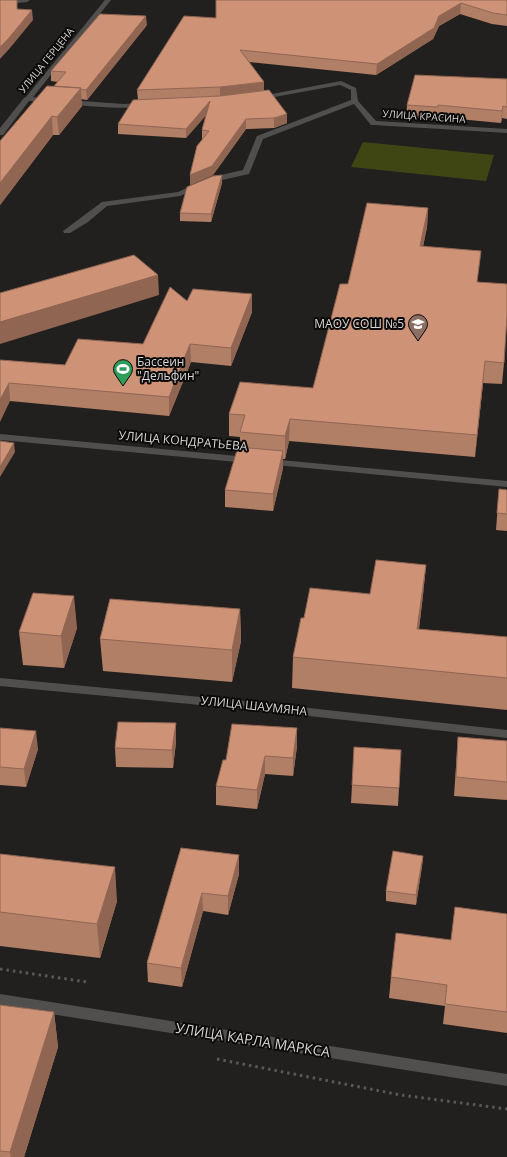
<svg xmlns="http://www.w3.org/2000/svg" width="507" height="1157" font-family="'Open Sans',sans-serif">
  <style>
    .green { fill: #404514 }
    .lines { fill: none; stroke-linecap: round; stroke-linejoin: round }
    .path { stroke: #5a5856; stroke-width: 3; stroke-dasharray: 2.5 4; stroke-linecap: butt }
    .minor { fill: #514f4d; fill-rule: evenodd }
    .wall { fill: #b17e66 }
    .shaded-wall { fill: #906653 }
    .building { fill: #ce9277; stroke: #906653 }
    .labels { text-anchor: middle; stroke-width: 4; stroke-linejoin: round; paint-order: stroke }
    .far-street-label { font-size: 10px; fill: #d7d5d4; stroke: #0b0a09 }
    .poi-label { font-size: 12px; fill: #d7d5d4; stroke: #0b0a09; text-anchor: end }
    .street-label { font-size: 12px; fill: #d7d5d4; stroke: #0b0a09 }
    .near-street-label { font-size: 14px; fill: #d7d5d4; stroke: #0b0a09 }
  </style>
  <rect width="100%" height="100%" fill="#22201e"/>
  <!-- green -->
  <path class="green" d="M363,142L494,155L486,181L351,167Z"/>
  <g class="lines">
    <!-- path -->
    <path class="path" d="M0,969L87,982
      M217,1059L401,1095L507,1109"/>
    <!-- minor -->
    <path class="minor" d="M10,0H30L27,2L0,5V1Z
      M105,0H111L33,97L52,100V102L29,101L3,135H0V128L24,98L26,97Z
      M341,81L356,88L358,101L376,121L507,129V133L374,125H371L354,104L263,139L249,174L213,182L180,196L107,206L88,222L70,233H64L63,231L102,202L178,192L208,178L243,170L257,136L351,100V90L340,85L258,100L256,99V97Z
      M67,100L124,104L143,103L147,105C139,111 77,106 65,103L63,102Z
      M0,434L248,457L253,460L248,463L0,440Z
      M269,459L507,481V487L265,464L264,462L265,460Z
      M0,678L264,703L507,730V738L264,711L0,686Z
      M0,994L507,1074V1086L0,1006Z"/>
  </g>
  <!-- wall -->
  <path class="wall" d="M507,0V26L492,24L460,14L439,26L433,39L376,75L249,62L264,82V91L287,123L274,128L246,129L213,175L190,185V175L202,140V130L206,115L186,138L118,134V124L138,100L137,90L216,18Z
    M147,25L87,100L81,99L82,106L59,135H53L0,205V141L58,82L51,81V71Z
    M507,79V119L502,118L501,123L437,117V119L406,117L407,105Z
    M222,175V183L211,222L180,221V213Z
    M428,208L427,227L423,246L478,282L504,363L502,384L483,383L475,457L289,441L285,459H283V468L273,511L225,507V490L240,447V437L229,436V414L313,388L348,284Z
    M187,301L252,312L231,366L191,362L169,416L10,401L0,360L65,365L143,344Z
    M499,489L507,490V531L496,530Z
    M426,565L423,595L419,629L507,637V710L292,688L293,657L304,618L370,594Z
    M240,609L241,641L232,682L103,671L100,639Z
    M77,628L64,668L23,665L19,632Z
    M0,728L38,749L26,787L0,785Z
    M297,728V746L293,776L265,774L257,809L216,805V786L226,760Z
    M458,737L507,741V800L454,796Z
    M176,742L173,768L116,767L115,748Z
    M352,785L399,788L398,806L351,803Z
    M181,848L239,855V874L228,915L203,911L182,987L148,982L147,963Z
    M0,854L117,901L100,958L0,946Z
    M423,856L422,866L416,905L386,901V891Z
    M507,914V1033L443,1024L445,1006L389,998L391,977L451,940Z
    M0,1005L54,1012L58,1047L24,1157H0Z"/>
  <!-- shaded-wall -->
  <path class="shaded-wall" d="M461,3L460,14L439,26L433,39L376,75L377,64L439,16Z
    M32,10L33,20L10,48L0,59V47Z
    M146,16L147,25L87,100L86,90Z
    M264,82V93L220,98V87Z
    M81,88L82,106L59,135L57,117Z
    M210,101V111L186,138V129Z
    M503,106L502,118L501,123L502,111Z
    M287,114V123L274,128V118Z
    M52,116L53,135L0,205V183Z
    M246,119V129L213,175L190,185V175Z
    M222,175V183L211,222V214Z
    M428,208L427,227L419,267L420,246Z
    M158,275L159,295L0,344V322Z
    M252,294V312L231,366V348Z
    M190,344L191,362L169,416V397Z
    M485,361L483,383L475,457L477,435Z
    M9,383L10,401L0,422V400Z
    M290,419L289,441L285,459V436Z
    M14,443L15,452L0,477V467Z
    M283,451V468L273,511V494Z
    M426,565L423,595L415,660L417,629Z
    M74,596L77,628L64,668L61,636Z
    M240,609L241,641L232,682V650Z
    M176,723V742L173,768L172,750Z
    M297,728V746L293,776V758Z
    M36,731L38,749L26,787L24,769Z
    M265,756V774L257,809V790Z
    M239,855V874L228,915V896Z
    M423,856L422,866L416,905V895Z
    M115,867L117,901L100,958L97,924Z
    M202,893L203,911L182,987L181,968Z
    M54,1012L58,1047L24,1157H11L10,1152Z"/>
  <!-- building -->
  <path class="building" d="M0,0H17V9L32,10L9,38L0,47Z
    M216,0H507V15L493,13L461,3L439,16L434,28L377,64L240,50L264,82L220,87L137,90L184,16L216,18Z
    M100,14L146,16L86,90L80,89L81,88L54,86L66,72L51,71Z
    M415,75L507,79V107L503,106L502,111L438,105V107L407,105Z
    M47,86L81,88L57,117L52,116L0,183V141Z
    M269,90L287,114L274,118L246,119L212,166L190,175L197,146L209,131L202,130L210,101L186,129L118,124L133,100L220,96Z
    M222,175L211,214L180,213L187,187L213,176Z
    M367,203L428,208L420,246L481,251L477,282L507,284V316L504,363L485,361L477,435L290,419L285,436L240,432L245,415L229,414L240,382L313,388L340,284H348Z
    M134,255L158,275L0,322V293Z
    M170,287L187,301L193,289L252,294L231,348L190,344L169,397L9,383L0,400V360L65,365L78,339L143,344Z
    M0,441L14,443L0,467Z
    M238,447L283,451L273,494L225,490Z
    M499,489L507,490V514L497,513Z
    M376,560L426,565L417,629L507,637V678L293,657L301,618H304L310,588L370,594Z
    M33,593L74,596L61,636L19,632Z
    M110,599L240,609L232,650L100,639Z
    M118,722L176,723L172,750L115,748Z
    M232,724L297,728L293,758L265,756L257,790L216,786L223,760H226Z
    M0,728L36,731L24,769L0,767Z
    M458,737L507,741V782L456,777Z
    M354,747L401,750L399,788L352,785Z
    M181,848L239,855L228,896L202,893L181,968L147,963Z
    M393,851L423,856L416,895L386,891Z
    M0,854L115,867L97,924L0,912Z
    M455,907L507,914V1012L445,1004L447,985L391,977L396,933L451,940Z
    M0,1005L54,1012L10,1152L0,1151Z"/>
  <!-- icons -->
  <defs>
    <g id="school-pin" transform="scale(1)"><path d="M0 17L-7.5 6A9.5 9.5 0 1 1 7.5 6Z" fill="#8d6e63" stroke="#0b0a09"/><path d="M0-5L7-2L0 1L-7-2ZM-4 1L0 2.5L4 1V4Q0 6-4 4Z" fill="#fff"/></g>
    <g id="stadium-pin" transform="scale(1)"><path d="M0 17L-7.5 6A9.5 9.5 0 1 1 7.5 6Z" fill="#2e9e5b" stroke="#0b0a09"/><path d="M0-5a6.5 5 0 1 0 0 10a6.5 5 0 1 0 0-10ZM-3.5-1.8h7v3.6h-7Z" fill="#fff"/></g>
  </defs>
  <g fill-rule="evenodd">
    <use href="#school-pin" x="418" y="324"/>
    <use href="#stadium-pin" x="123" y="369"/>
  </g>
  <g class="labels">
    <!-- far-street labels -->
    <g class="far-street-label">
      <text transform="translate(46 60) rotate(-51)" y="4">УЛИЦА ГЕРЦЕНА</text>
      <text transform="translate(424 116) rotate(4)" y="4">УЛИЦА КРАСИНА</text>
    </g>
    <!-- poi labels -->
    <g class="poi-label">
      <text x="404" y="328">МАОУ СОШ №5</text>
      <text x="137" y="366" text-anchor="start">Бассеин<tspan x="137" dy="14">"Дельфин"</tspan></text>
    </g>
    <!-- street labels -->
    <g class="street-label">
      <text transform="translate(183 441) rotate(5)" y="4">УЛИЦА КОНДРАТЬЕВА</text>
      <text transform="translate(254 706) rotate(6)" y="4">УЛИЦА ШАУМЯНА</text>
    </g>
    <!-- near-street labels -->
    <g class="near-street-label">
      <text transform="translate(253 1040) rotate(9)" y="5">УЛИЦА КАРЛА МАРКСА</text>
    </g>
  </g>
</svg>
